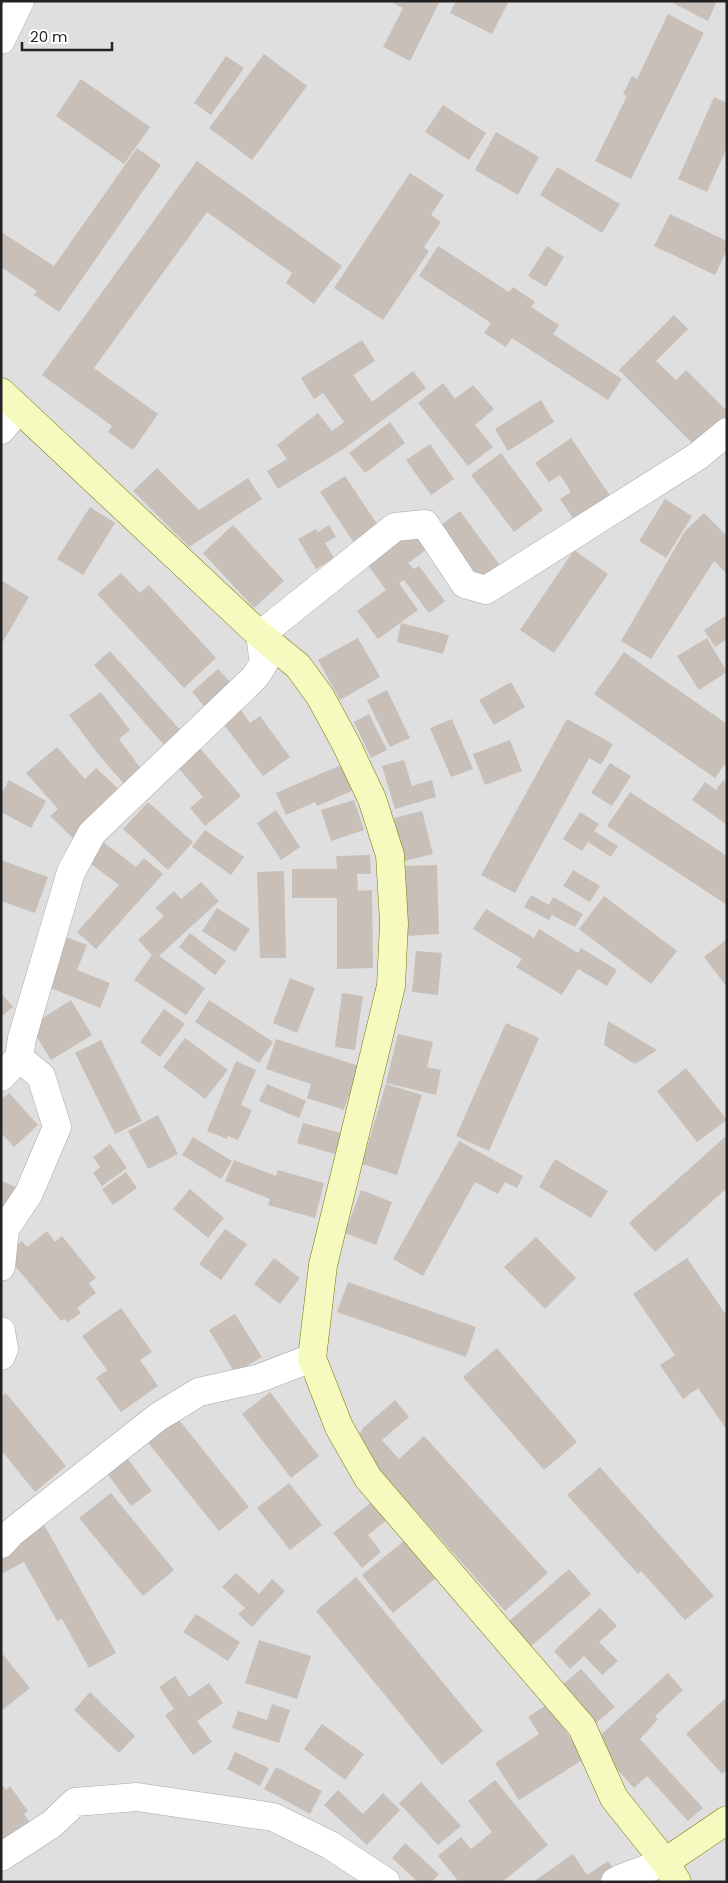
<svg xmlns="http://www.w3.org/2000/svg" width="728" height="1883" font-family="Poppins,sans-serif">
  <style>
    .residential { fill: #e0dfdf }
    .building { fill: #c7bfb8 }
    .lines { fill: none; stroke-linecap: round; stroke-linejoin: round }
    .street-casing { stroke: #a9a9a9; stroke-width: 29 }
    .secondary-casing { stroke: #707d05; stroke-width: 29 }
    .street { stroke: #fff; stroke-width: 28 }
    .secondary { stroke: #f7fabf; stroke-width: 28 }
  </style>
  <rect width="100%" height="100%" fill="#f2efe9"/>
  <!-- residential -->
  <path class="residential" d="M1,1H727V1882H1Z"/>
  <!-- building -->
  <path class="building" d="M394,1H440L410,61L383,47L403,8L393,3Z
    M456,1H509L492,34L450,13Z
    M674,1H717L708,21L673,3Z
    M668,14L704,33L631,179L595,161L627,96L623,94L632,76L637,79Z
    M264,54L307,86L252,160L209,128Z
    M226,56L244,68L211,115L194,103Z
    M81,79L150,127L124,164L56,116Z
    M714,97L727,103V148L707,192L678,179Z
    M443,105L486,133L469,160L425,132Z
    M496,132L539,157L518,195L475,170Z
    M137,148L161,165L59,312L34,295L37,291L1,267V232L54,266Z
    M197,161L342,266L314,304L286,283L292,273L207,212L94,368L158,414L133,450L108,432L112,426L42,375Z
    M557,167L620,204L602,233L540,195Z
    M410,173L444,195L431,215L441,222L424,247L429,251L383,320L334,288Z
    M670,214L727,241V250L715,275L654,246Z
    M438,246L509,292L513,287L535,302L531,307L559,325L553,334L622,379L608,400L512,338L506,347L484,333L491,323L419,276Z
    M547,246L564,257L546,287L528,276Z
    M674,315L688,329L656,361L676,380L686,370L727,411V416L696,447L619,370Z
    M362,340L375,361L353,375L372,402L413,371L426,388L345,448L278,489L267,471L287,459L277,445L318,413L332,431L344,422L323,393L314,399L301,378Z
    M443,383L455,399L473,385L494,409L475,425L493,447L468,466L418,403Z
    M541,400L554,422L508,451L495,429Z
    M390,422L405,443L365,473L349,453Z
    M571,438L611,497L575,521L560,499L571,492L560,475L549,482L535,463Z
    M430,444L454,479L431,495L406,460Z
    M501,453L543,510L514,532L471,475Z
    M157,468L199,510L248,478L262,499L189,547L133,491Z
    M345,476L379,527L354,543L320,492Z
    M665,499L692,516L666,558L639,541Z
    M90,507L115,523L83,575L57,559Z
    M460,511L499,564L477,581L438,527Z
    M704,513L727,536V574L714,561L651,659L621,641L685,531Z
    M233,525L284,581L254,608L203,553Z
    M329,525L336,537L325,543L334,558L316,569L298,539L316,529L318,532Z
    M411,529L426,550L408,563L414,569L419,566L445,601L429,613L404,580L399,583L418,610L378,639L357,611L386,590L367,564Z
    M574,550L608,574L554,653L520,630Z
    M121,573L140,593L149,585L216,658L184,688L97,594Z
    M1,580L29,597L1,645Z
    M727,615V639L715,647L704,630Z
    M401,623L449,635L443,654L397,642Z
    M358,638L380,677L340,700L318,660Z
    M707,638L727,672L699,690L677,656Z
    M110,651L182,732L165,746L94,665Z
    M624,652L727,724V761L715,778L594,694Z
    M218,669L231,683L205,707L192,692Z
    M511,682L525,707L494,725L479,700Z
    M387,690L410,738L390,747L367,700Z
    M101,692L130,730L119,739L142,770L125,785L98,754L69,715Z
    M240,709L250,723L260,716L290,757L263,776L222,722Z
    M369,714L387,750L371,758L354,722Z
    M452,719L473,769L451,777L430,728Z
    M567,719L613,744L601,765L589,758L515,893L481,875Z
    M510,740L522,771L485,785L473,754Z
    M198,746L241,796L205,826L190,808L203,797L176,765Z
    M57,747L85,779L96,768L122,792L76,841L50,816L58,809L26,773Z
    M404,760L412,786L432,780L436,797L395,809L382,766Z
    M610,763L631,776L612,806L591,793Z
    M341,765L352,791L317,806L315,802L286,815L276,793Z
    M9,780L46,801L31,828L1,812V794Z
    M723,780L727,783V825L692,800L705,782L716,790Z
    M630,792L727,856V905L607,826Z
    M354,800L364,830L331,841L321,810Z
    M148,802L193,842L168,870L123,829Z
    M276,810L300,847L281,860L257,823Z
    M422,811L433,854L405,861L394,818Z
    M580,812L599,824L594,831L618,846L611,857L588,842L582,851L563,839Z
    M205,830L244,857L231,875L192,847Z
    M102,841L136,867L144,858L163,874L96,949L77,932L119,885L87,861Z
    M370,855L371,874H357L358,891L372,890L373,968L337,969V898H292V869H337L336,856Z
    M1,860L48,877L35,913L1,901Z
    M437,865L439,934L406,936L403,866Z
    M573,870L600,886L590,902L563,886Z
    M284,871L286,958H260L257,872Z
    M201,882L219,901L159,956L205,988L186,1015L134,980L152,955L138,940L164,916L155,908L174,891L181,899Z
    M531,895L549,905L553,897L583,914L575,927L552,915L549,920L524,907Z
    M604,896L677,951L651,984L579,929Z
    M217,908L250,929L235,952L202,931Z
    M486,909L534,938L539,929L578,953L581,948L617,970L607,986L578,969L562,995L516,967L522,959L473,929Z
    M190,933L226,961L215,975L179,947Z
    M66,937L87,945L77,970L110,983L100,1008L46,986Z
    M727,939V987L704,957Z
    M416,951L442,953L438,995L412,992Z
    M290,978L315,988L297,1033L273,1023Z
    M1,993L13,1007L1,1017Z
    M342,993L363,996L355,1050L335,1047Z
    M71,1000L92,1035L51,1060L30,1026Z
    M209,1000L273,1042L259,1063L195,1022Z
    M164,1009L185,1024L160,1057L140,1042Z
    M608,1021L657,1050L635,1064L604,1045Z
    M506,1023L539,1038L489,1151L456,1136Z
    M398,1034L433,1042L427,1067L441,1070L436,1095L386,1083Z
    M185,1038L228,1070L205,1099L163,1067Z
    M276,1039L359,1066L344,1110L307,1098L311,1084L266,1069Z
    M101,1040L142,1121L115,1134L75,1053Z
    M236,1061L256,1070L241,1105L252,1110L238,1140L228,1136L227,1139L207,1131Z
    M686,1068L727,1120L697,1142L657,1091Z
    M267,1084L306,1101L299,1118L259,1101Z
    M386,1084L422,1095L397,1175L362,1164Z
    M9,1093L38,1125L14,1147L1,1133V1100Z
    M158,1115L178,1154L148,1169L128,1131Z
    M303,1123L341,1133L335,1154L297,1143Z
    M727,1135V1188L655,1252L629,1223Z
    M193,1137L232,1161L221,1179L182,1155Z
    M459,1141L523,1176L517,1188L505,1182L498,1194L475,1182L423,1276L393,1259Z
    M110,1144L127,1168L102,1186L93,1173L100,1167L93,1157Z
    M555,1159L608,1191L591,1218L539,1187Z
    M234,1160L276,1176L278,1170L324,1183L315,1218L268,1205L270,1199L225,1181Z
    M126,1172L137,1188L113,1205L102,1189Z
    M1,1181L19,1188L10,1210L1,1206Z
    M190,1189L224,1218L208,1238L173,1209Z
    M361,1190L392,1202L376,1245L345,1233Z
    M225,1229L247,1244L221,1280L199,1264Z
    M47,1231L55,1242L62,1236L96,1278L89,1283L96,1293L77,1308L81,1313L68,1322L65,1319L61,1321L11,1261L10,1251L22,1241L27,1247Z
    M536,1237L576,1278L545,1309L504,1267Z
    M274,1258L300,1278L280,1304L254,1284Z
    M687,1258L727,1316V1430L698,1388L683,1399L660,1365L675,1355L633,1294Z
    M348,1282L476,1327L466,1357L337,1312Z
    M121,1308L152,1352L140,1360L158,1386L121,1412L96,1378L107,1370L82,1336Z
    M235,1314L262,1357L235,1373L209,1330Z
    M497,1348L577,1442L544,1470L463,1377Z
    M270,1392L319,1456L291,1478L242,1414Z
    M6,1393L66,1466L35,1492L1,1450V1397Z
    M395,1400L409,1417L382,1440L399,1459L424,1436L548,1573L505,1611L364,1453L359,1436L362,1429Z
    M175,1415L249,1507L219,1531L145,1439Z
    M125,1455L152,1491L131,1506L104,1469Z
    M600,1467L714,1596L685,1620L641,1571L638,1574L567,1495Z
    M289,1483L322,1525L290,1550L257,1508Z
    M111,1493L174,1570L143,1596L79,1518Z
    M374,1500L389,1518L368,1535L381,1552L362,1568L333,1533Z
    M42,1521L116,1653L89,1668L62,1619L57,1621L24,1562L1,1574V1552Z
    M405,1540L436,1578L393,1613L362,1575Z
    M569,1569L591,1594L530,1647L508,1622Z
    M236,1573L259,1594L272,1579L285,1591L252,1627L238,1614L245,1608L222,1587Z
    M356,1577L483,1731L442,1765L316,1611Z
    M600,1608L617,1626L599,1642L618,1661L602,1675L584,1656L570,1669L554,1651Z
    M196,1614L240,1642L228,1661L183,1632Z
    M259,1640L311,1656L297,1699L245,1683Z
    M1,1652L30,1688L1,1711Z
    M581,1669L615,1707L596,1723L562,1685Z
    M668,1673L683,1690L655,1716L658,1719L640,1739L703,1808L688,1821L647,1776L634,1788L593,1742Z
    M175,1676L189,1697L209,1683L223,1703L197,1721L212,1742L193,1755L165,1715L174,1709L159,1687Z
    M90,1692L135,1736L119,1753L74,1710Z
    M727,1697V1770L722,1774L686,1734Z
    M272,1704L290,1710L279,1743L232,1728L238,1711L267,1720Z
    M548,1704L584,1759L519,1800L495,1763L539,1734L528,1717Z
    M322,1724L364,1754L345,1780L304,1749Z
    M235,1752L269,1768L260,1786L227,1769Z
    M276,1767L322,1791L310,1814L264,1789Z
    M495,1780L548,1845L502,1882H459L438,1856L461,1837L471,1849L492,1832L468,1801Z
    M421,1782L461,1826L438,1845L399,1803Z
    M1,1784L6,1790L10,1786L28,1811L24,1814L32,1825L1,1848Z
    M338,1790L363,1814L383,1793L400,1810L367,1845L324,1805Z
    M405,1843L439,1874L432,1882H418L392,1858Z
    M573,1854L587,1875L608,1861L616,1872L602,1882H533Z"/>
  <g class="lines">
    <!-- street casing -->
    <g class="street-casing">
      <path id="street" d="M1,40L20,1
        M1,430L19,409
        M1,1077L19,1058L22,1038L71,872L92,833L255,677L264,663L260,635L395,527L425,524L465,584L486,590L698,456L727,432
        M1,1267L5,1229L29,1193L57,1127L41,1076L19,1058
        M1,1331L4,1349L1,1356
        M1,1544L11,1533L158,1417L199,1392L257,1379L312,1358
        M1,1857L52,1824L75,1802L137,1797L273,1817L330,1845L386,1882
        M615,1882L622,1878L665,1862"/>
    </g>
    <!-- secondary casing -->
    <g class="secondary-casing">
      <path id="secondary" d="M1,392L260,635L298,666L320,696L346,744L372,799L390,855L394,923L391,986L323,1265L312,1358L339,1427L368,1478L582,1727L614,1798L665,1862L677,1882
        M665,1862L727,1820"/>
    </g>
    <!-- street -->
    <use href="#street" class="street"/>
    <!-- secondary -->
    <use href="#secondary" class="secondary"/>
  </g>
  <!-- border -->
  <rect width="728" height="1883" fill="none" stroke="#222222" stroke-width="5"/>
  <!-- scale -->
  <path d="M22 42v8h90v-8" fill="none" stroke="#222222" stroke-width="2.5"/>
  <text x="30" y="42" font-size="15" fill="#222222" stroke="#ffffff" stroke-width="4" paint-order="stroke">20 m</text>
</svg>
